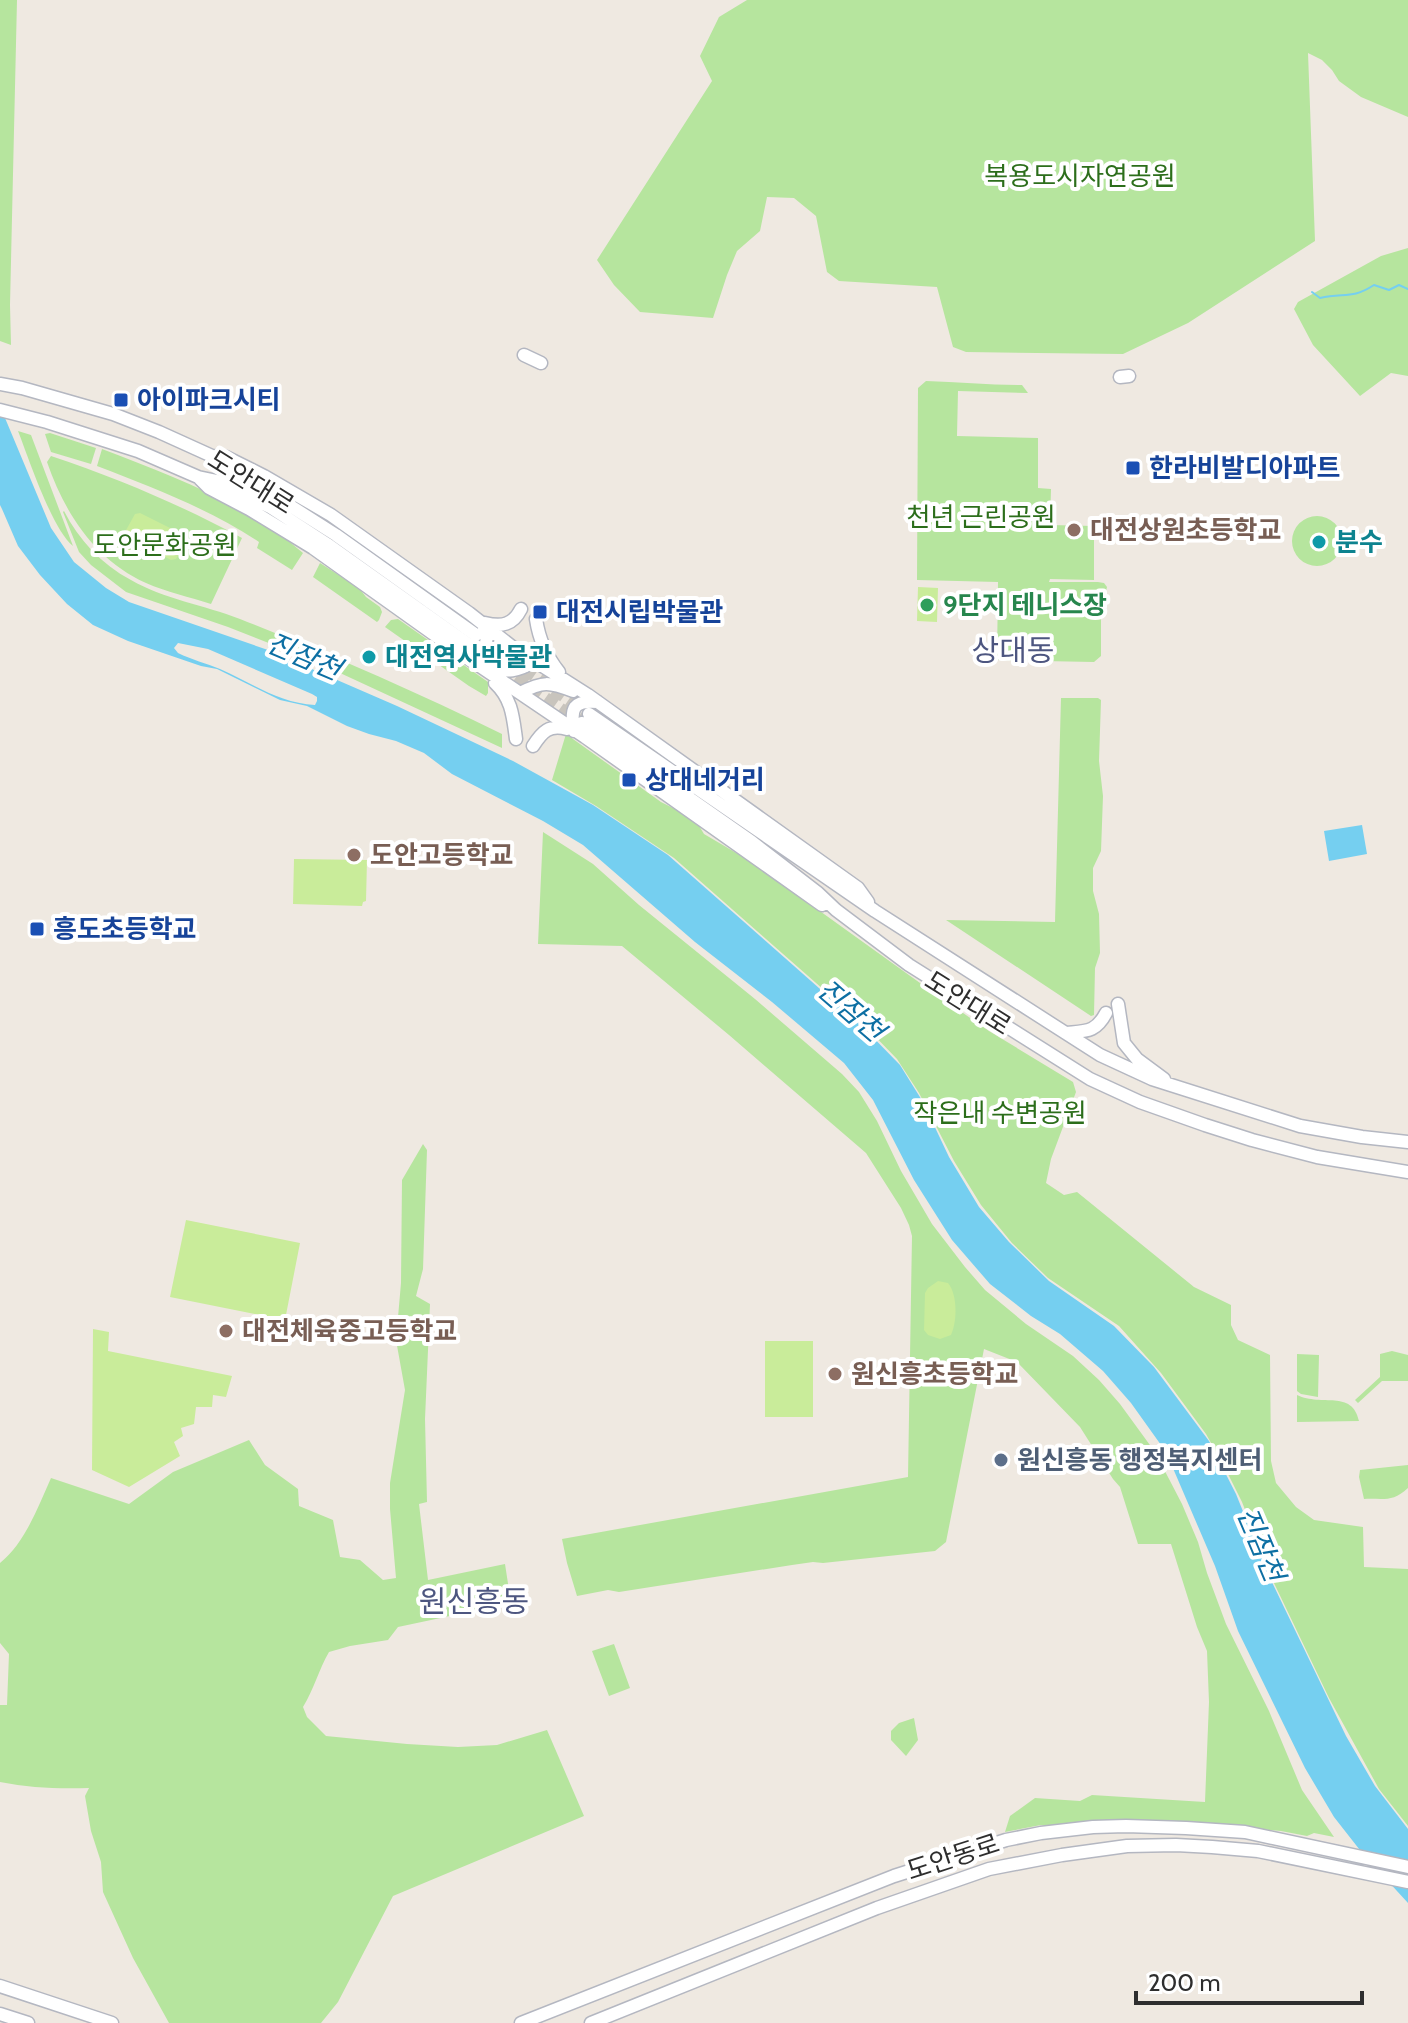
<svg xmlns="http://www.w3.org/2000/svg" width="1408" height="2023" font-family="Cabin,'Noto Sans KR',sans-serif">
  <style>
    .green { fill: #b6e59e }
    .pitch { fill: #c9ec9a }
    .water { fill: #75cff0; fill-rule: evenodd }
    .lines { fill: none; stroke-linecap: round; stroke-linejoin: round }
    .stream { stroke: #75cff0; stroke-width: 2 }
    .secondary-tunnel { stroke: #c8c4bd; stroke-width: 12; stroke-dasharray: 12 6; stroke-linecap: butt }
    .secondary-casing { stroke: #b4b7c1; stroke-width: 15 }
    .secondary { stroke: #fff; stroke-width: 12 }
    .transit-dot { fill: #1a4fb4; stroke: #fff; stroke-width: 3 }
    .education-dot { fill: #8d6e63; stroke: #fff; stroke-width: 3 }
    .culture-dot { fill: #0f9aa8; stroke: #fff; stroke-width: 3 }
    .leisure-dot { fill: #2e9e5b; stroke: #fff; stroke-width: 3 }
    .service-dot { fill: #5c6f8a; stroke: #fff; stroke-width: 3 }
    .labels { text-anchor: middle; stroke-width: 8; stroke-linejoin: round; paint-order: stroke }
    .park-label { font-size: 26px; fill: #2c6e1b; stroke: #fff }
    .transit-label { font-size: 26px; font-weight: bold; fill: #164399; stroke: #fff; text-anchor: start }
    .street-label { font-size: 26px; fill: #2e2e2e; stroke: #fff }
    .education-label { font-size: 26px; font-weight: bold; fill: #785e54; stroke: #fff; text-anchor: start }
    .culture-label { font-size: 26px; font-weight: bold; fill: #0d838f; stroke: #fff; text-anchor: start }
    .leisure-label { font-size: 26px; font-weight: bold; fill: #27864d; stroke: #fff; text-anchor: start }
    .service-label { font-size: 26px; font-weight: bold; fill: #4e5e75; stroke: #fff; text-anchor: start }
    .water-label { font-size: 28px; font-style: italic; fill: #0d6fa3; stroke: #fff }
    .quarter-label { font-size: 30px; fill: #4d5680; stroke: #fff }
  </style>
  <rect width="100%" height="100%" fill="#efe9e1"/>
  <!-- green -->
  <path class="green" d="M0,0H17L10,305L11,345L0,341Z
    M747,0H1408V117L1361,97L1339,81L1332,70L1322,60L1308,53L1315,241L1188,323L1123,354L966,352L953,347L937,287L839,281L827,272L816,216L794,198L767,197L760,231L737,251L727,275L713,318L640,312L614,285L597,260L712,81L700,56L719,17Z
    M1408,248V376L1391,373L1360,396L1313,345L1294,309L1298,302L1381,256Z
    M926,381C958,382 990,385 1022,385L1028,393L958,391L957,436L1038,438V488L1051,489L1050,525L1094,526V580L1050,579L1049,582H1098L1104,583L1107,587L1101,611V656L1094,662L997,660L998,582L917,580L918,388Z
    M18,431L31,435L73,546C52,529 29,459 18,431Z
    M50,433L96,448L91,464L51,452L45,434Z
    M102,449C173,476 245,503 303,553L292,570L257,548L259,542C209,509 152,487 97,466Z
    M51,456C119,479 179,504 242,538L211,604C190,597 166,592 146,583C95,560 65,514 47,462Z
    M64,511C79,540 101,564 131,580C164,599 204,605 240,619C329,654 417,692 502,734V748L312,660L228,627L126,592L91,565L79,552L63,512Z
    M1292 541a25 25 0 1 1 50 0a25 25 0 1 1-50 0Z
    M320,563L359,588L366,597L380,607L382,612L379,620L377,622L313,577Z
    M398,619L488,682V693L486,696L469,686L385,627L391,620Z
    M1061,698H1098L1101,700L1099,761L1103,796L1101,851L1093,868V891L1099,914L1100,953L1095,968L1094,1015L1091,1016L946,920L1055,922Z
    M566,734L661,802L679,811L698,824L704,834L750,861L927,988L989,1031L1073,1082L1076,1092L1051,1159L1046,1183L1064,1195L1077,1192L1194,1287L1231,1305V1325L1238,1340L1270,1355L1271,1461L1276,1483L1296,1507L1314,1520L1363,1527L1364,1567L1408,1569V1826L1379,1789L1329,1698L1273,1581L1242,1502L1223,1464L1206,1434L1161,1373L1119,1326L1048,1278L1012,1243L981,1205L954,1161L919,1093L897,1059L865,1026L674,858L596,806L552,780Z
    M543,832L593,864L639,905L755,999L842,1074L859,1092L877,1121L901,1171L918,1200L932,1224L965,1267L985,1290L1026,1324L1073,1356L1099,1380L1120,1404L1155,1452L1182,1504L1198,1542L1207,1573L1226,1624L1269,1711L1302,1790L1334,1837L1314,1833L1307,1836L1281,1831L1208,1824L1055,1827L1041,1825L1005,1832L1010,1816L1035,1798L1080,1801L1092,1795L1205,1802L1209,1702L1207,1651L1197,1627L1171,1544H1138L1120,1487L1113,1479L1080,1427L1017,1362L984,1349L946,1542L935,1551L823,1563L813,1562L792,1565L619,1592L608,1590L577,1596L567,1563L562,1539L908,1477L912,1236L909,1225L901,1208L866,1153L729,1035L622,946L538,944Z
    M423,1144L427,1150L423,1269L416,1296L430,1304L425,1419L427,1502L419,1504L428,1580L505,1564L511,1603L398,1627L388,1640L350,1646L329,1652C319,1669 314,1689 303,1707L307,1717L326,1736L407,1744L458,1747L497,1745L547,1730L584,1816L393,1896L338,2002L321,2023H169L133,1958L103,1892L101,1862L91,1831L85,1796L89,1788C59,1789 30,1788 0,1782V1705H7L9,1654L0,1643V1563C25,1543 38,1507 51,1478L129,1504L173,1472L249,1440L265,1465L298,1489L299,1506L333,1520L340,1557L360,1560L383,1580L396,1578L390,1509V1483L405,1390L396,1340L401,1283L402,1180Z
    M1392,1351L1408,1355V1381H1382L1358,1403L1355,1400L1380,1377V1354Z
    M1297,1354L1319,1355L1318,1397L1301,1394L1297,1391Z
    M1297,1395C1322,1407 1352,1389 1359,1421L1297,1422Z
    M1408,1465V1488C1392,1503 1383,1498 1364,1499L1359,1477L1360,1470Z
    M614,1644L630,1688L609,1696L592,1651Z
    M914,1718L918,1740L906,1756L891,1740V1731L899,1723Z"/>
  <!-- pitch -->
  <path class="pitch" d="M140,513L186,536V543L176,559L171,560L126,536L125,532L135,514Z
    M918,587L938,588L937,622L917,621Z
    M294,859L367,860L366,901L363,902L362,906L293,904Z
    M186,1220L300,1243L285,1320L170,1297Z
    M938,1281L948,1283C958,1295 957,1322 951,1335L940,1339L928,1335L924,1330L925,1293L928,1288Z
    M93,1329L109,1332L108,1351L232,1376L226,1397L213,1395L212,1407H196L194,1424L181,1428L183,1436L174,1442L180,1456L129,1487L92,1470Z
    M765,1341H813V1417H765Z"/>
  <!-- water -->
  <path class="water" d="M0,406L51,528L74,562L106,588L129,602L268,650L397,706L513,761L593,805L668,855L862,1026L900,1065L923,1102L949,1157L979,1207L1009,1242L1049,1281L1114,1326L1154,1367L1209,1441L1236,1494L1269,1576L1346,1736L1375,1786L1408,1829V1903L1363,1854L1334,1817L1305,1768L1238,1631L1215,1566L1166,1452L1131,1403L1103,1371L1060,1334L1031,1316L990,1284L952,1240L914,1180L873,1100L844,1063L772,1002L695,942L583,845L543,821L452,774L424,753L396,741L369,734L347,726L307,706L280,700L217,669L201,666L128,641L93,625L67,604L40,575L18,546L2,509L0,505ZM178,643L208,649L312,694L317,697V701L315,705C279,703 252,683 220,669C206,663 192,660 178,653L174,648Z
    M1362,825L1367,854L1329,861L1324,831Z"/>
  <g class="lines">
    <!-- stream -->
    <path class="stream" d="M1312,292L1320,298C1344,292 1351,300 1374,285L1389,290L1399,285L1408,289"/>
    <!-- secondary-tunnel -->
    <path class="secondary-tunnel" d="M480,638L589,714
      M472,646L578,721"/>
    <!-- secondary casing -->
    <g class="secondary-casing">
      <path id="secondary" d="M524,355L541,363
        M1120,377L1129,376
        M0,384L22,388L113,414L159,432L212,456L336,535L476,635
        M0,410L47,422L138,451L198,477L217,481L270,507L327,544L469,645
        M212,456L226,457L264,476L331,515L469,613L511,646L588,695L858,888L868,902
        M198,477L209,488L249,509L313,548L456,650L585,737L822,905
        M536,619C539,639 546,656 559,672
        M485,623C502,627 513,625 521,609
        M463,652C485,657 492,642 482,623
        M489,666C506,674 519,671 535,661
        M495,683C512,699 513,717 516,739
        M520,693C543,681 549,682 573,691
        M589,714L875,911L1100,1055L1152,1079L1300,1126L1362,1137L1408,1142
        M582,723L752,842L818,893L836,910L909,965L1090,1079L1140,1102L1205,1125L1252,1140L1317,1157L1408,1172
        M574,731C570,708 573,700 598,702
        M533,746C542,732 549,724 567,729
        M1118,1004L1124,1043L1137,1059L1164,1079
        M1067,1033C1087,1031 1096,1032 1106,1013
        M0,1986L112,2023
        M0,2014L28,2023
        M521,2023L894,1876L1006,1840L1041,1833L1093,1827L1126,1826L1186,1828L1245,1832L1408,1867
        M591,2023L877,1908L989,1869L1062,1855L1127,1846L1176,1845L1212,1847L1258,1851L1408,1882"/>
    </g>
    <!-- secondary -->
    <use href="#secondary" class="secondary"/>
  </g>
  <!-- markers -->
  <g class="transit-dot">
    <rect x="113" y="392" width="16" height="16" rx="4"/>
    <rect x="1125" y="460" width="16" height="16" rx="4"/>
    <rect x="532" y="604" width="16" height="16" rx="4"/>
    <rect x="621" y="772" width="16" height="16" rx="4"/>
    <rect x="29" y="921" width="16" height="16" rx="4"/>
  </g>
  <g class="education-dot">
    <circle cx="1074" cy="530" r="8"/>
    <circle cx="354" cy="855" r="8"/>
    <circle cx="226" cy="1331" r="8"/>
    <circle cx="835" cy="1374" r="8"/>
  </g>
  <g class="culture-dot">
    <circle cx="1319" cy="542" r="8"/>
    <circle cx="369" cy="657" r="8"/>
  </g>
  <circle class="leisure-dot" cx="927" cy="605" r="8"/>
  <circle class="service-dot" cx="1001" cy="1460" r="8"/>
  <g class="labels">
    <!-- park labels -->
    <g class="park-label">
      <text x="1080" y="185">복용도시자연공원</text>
      <text x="981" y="526">천년 근린공원</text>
      <text x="165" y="554">도안문화공원</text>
      <text x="1000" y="1122">작은내 수변공원</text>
    </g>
    <!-- transit labels -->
    <g class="transit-label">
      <text x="137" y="409">아이파크시티</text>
      <text x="1149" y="477">한라비발디아파트</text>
      <text x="556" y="621">대전시립박물관</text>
      <text x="645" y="789">상대네거리</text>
      <text x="53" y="938">흥도초등학교</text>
    </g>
    <!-- street labels -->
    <g class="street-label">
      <text transform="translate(251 482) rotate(32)" y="9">도안대로</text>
      <text transform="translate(968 1003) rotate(32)" y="9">도안대로</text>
      <text transform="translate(953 1857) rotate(-18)" y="9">도안동로</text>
    </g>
    <!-- education labels -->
    <g class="education-label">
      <text x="1090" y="539">대전상원초등학교</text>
      <text x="370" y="864">도안고등학교</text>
      <text x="242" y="1340">대전체육중고등학교</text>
      <text x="851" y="1383">원신흥초등학교</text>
    </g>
    <!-- culture labels -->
    <g class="culture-label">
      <text x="1335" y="551">분수</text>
      <text x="385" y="666">대전역사박물관</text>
    </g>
    <!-- leisure labels -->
    <g class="leisure-label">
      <text x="943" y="614">9단지 테니스장</text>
    </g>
    <!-- service labels -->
    <g class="service-label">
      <text x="1017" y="1469">원신흥동 행정복지센터</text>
    </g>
    <!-- water labels -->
    <g class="water-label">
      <text transform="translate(304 656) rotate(23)" y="10">진잠천</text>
      <text transform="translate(851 1010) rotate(41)" y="10">진잠천</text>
      <text transform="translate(1261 1544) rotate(67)" y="10">진잠천</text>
    </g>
    <!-- quarter labels -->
    <g class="quarter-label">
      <text x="1013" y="661">상대동</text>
      <text x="474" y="1612">원신흥동</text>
    </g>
  </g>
  <!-- scale -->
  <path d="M1136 1991v12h226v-12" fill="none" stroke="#2e2e2e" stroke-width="4"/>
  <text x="1148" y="1991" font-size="24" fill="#2e2e2e" stroke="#ffffff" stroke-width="6" paint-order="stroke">200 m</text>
</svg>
